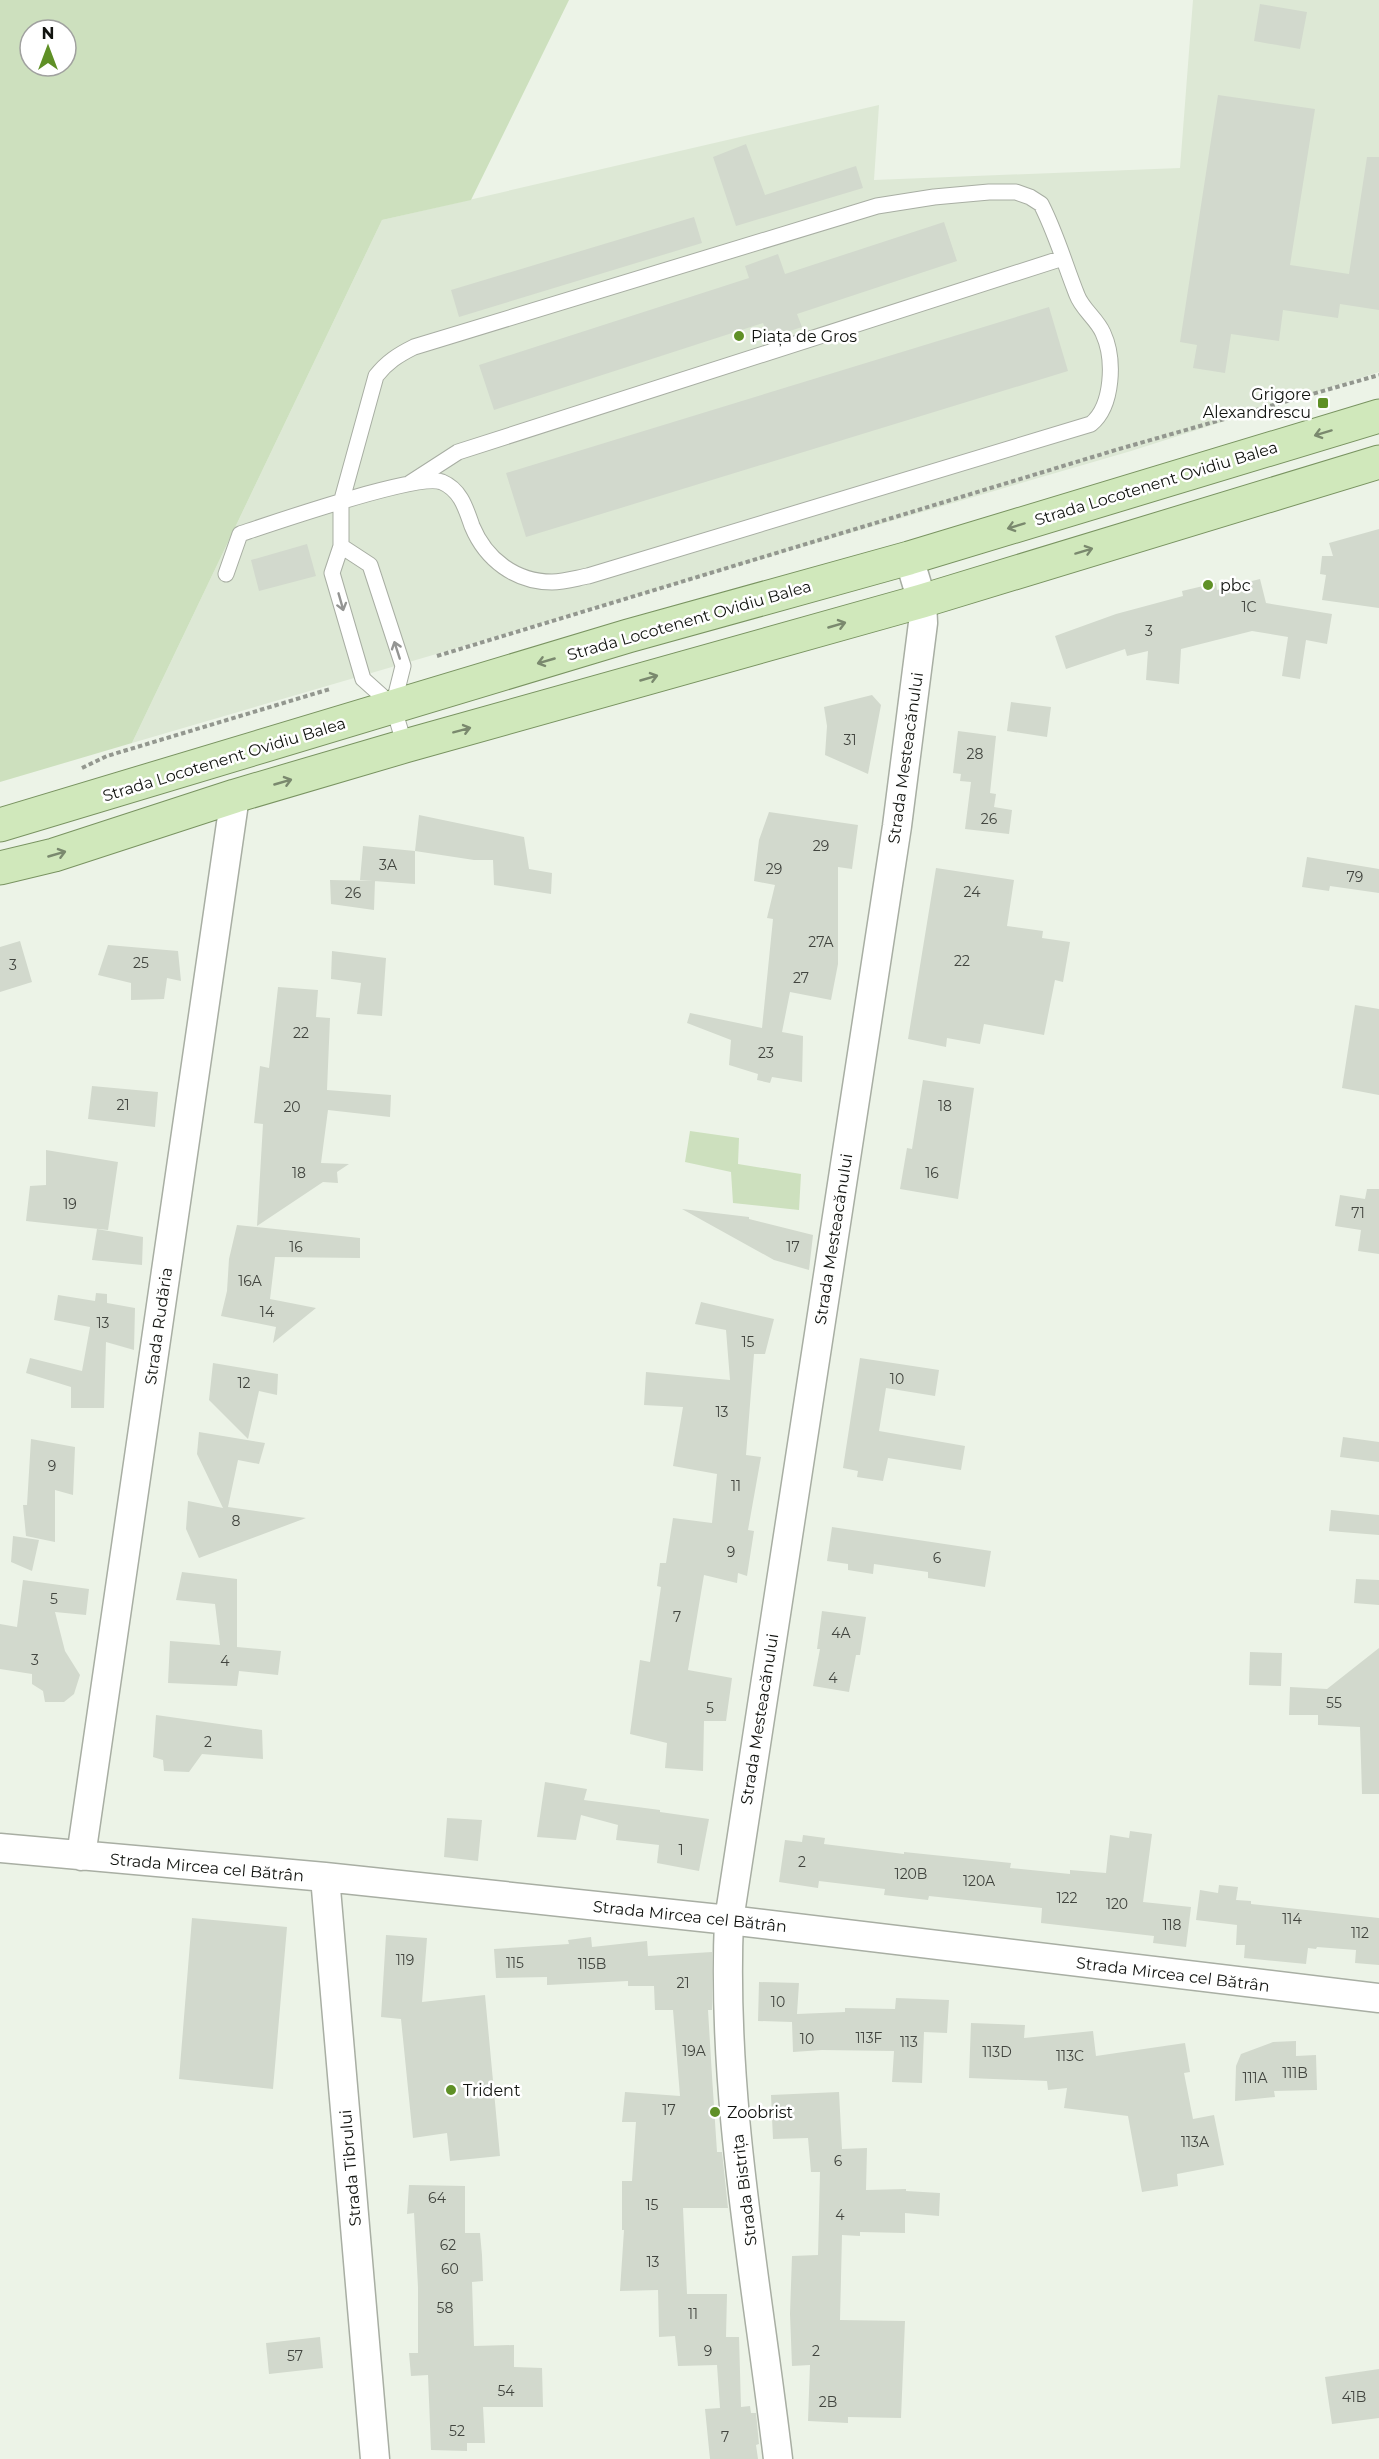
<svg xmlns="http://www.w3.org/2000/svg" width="1379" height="2459" font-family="Montserrat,sans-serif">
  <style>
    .built { fill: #dde8d5 }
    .green { fill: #cde0be; fill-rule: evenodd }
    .building { fill: #d2d9cd }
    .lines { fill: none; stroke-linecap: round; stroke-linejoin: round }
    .lane-casing { stroke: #a8aea3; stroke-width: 17 }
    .street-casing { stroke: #a8aea3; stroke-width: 31 }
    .primary-casing { stroke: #799361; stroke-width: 35 }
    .path { stroke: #93978f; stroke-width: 4; stroke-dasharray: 4.5 3; stroke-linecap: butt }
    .lane { stroke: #fff; stroke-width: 15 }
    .street { stroke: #fff; stroke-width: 28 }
    .primary { stroke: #d0e8bb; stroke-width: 33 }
    .oneway { stroke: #7a896e }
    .oneway2 { stroke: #949593 }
    .poi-dot { fill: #5f9026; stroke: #fff; stroke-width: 2 }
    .labels { text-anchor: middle; stroke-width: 5; stroke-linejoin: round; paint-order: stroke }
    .number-label { font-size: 14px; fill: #42453f }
    .poi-label { font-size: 16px; fill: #121410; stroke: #fff; text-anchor: start }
    .street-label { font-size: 16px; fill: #121410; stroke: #fff }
  </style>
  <rect width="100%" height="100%" fill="#ecf3e7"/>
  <!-- built -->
  <path class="built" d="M1193,0H1379V372L1131,451L132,743L382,220L879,105L874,180L1180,168Z"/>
  <!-- green -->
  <path class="green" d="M0,0H569L471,200L382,220L132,743L0,782ZM30,30H66V66H30Z
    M690,1131L739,1138L738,1164L801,1174L799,1210L733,1203L731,1172L685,1162Z"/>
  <!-- building -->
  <path class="building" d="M1260,4L1307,12L1300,49L1254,41Z
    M1218,95L1315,109L1290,265L1349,274L1367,157H1379V310L1340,304L1338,318L1283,310L1279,341L1231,334L1225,373L1193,368L1197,345L1180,342Z
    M746,144L765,195L856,166L863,188L736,226L713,157Z
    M694,217L702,243L459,317L451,290Z
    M944,222L957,261L797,314L802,327L769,338L763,323L494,410L479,365L749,278L745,266L778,254L785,274Z
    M1049,307L1068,371L526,537L506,473Z
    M1379,529V608L1322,600L1326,575L1320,574L1322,556H1333L1329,543Z
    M307,544L316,576L259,591L251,560Z
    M1260,579L1266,603L1332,614L1327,644L1306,640L1300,679L1282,676L1288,637L1252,631L1181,649L1179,684L1146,680L1148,651L1127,656L1125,649L1066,669L1055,636L1116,614L1183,596L1182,591L1216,583L1217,590Z
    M872,695L881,705L868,774L825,755L827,726L824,707Z
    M1011,702L1051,707L1047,737L1007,731Z
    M958,731L996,736L990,793L996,794L994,807L1012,810L1009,834L965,829L971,782L960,781L961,774L953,773Z
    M769,812L858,825L852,869L838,867V964L831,1000L790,992L782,1032L803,1036L802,1082L772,1077L770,1083L757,1080L758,1074L729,1065L731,1040L687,1023L690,1013L762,1028L773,919L767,918L775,885L754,881L759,840Z
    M419,815L524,837L529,869L552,873L551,894L494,885L493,860H474L415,851Z
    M363,846L415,851V884L360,880Z
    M1307,857L1379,869V893L1330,886L1329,891L1302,887Z
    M936,868L1014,880L1007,926L1043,931L1042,938L1070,942L1063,982L1055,980L1044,1035L984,1024L980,1044L947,1038L946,1047L908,1039Z
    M330,880L375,881L374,910L331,904Z
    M20,941L32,982L0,992V947Z
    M108,945L178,951L181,981L167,978L164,999L131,1000V983L98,975Z
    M332,951L386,958L382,1016L357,1014L361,983L331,979Z
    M278,987L318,990L316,1017L330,1018L327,1090L391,1095L390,1117L328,1110L321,1163L349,1164L337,1172L338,1183L323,1182L257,1226L263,1124L254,1123L260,1066L269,1068Z
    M1355,1005L1379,1009V1095L1342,1088Z
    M923,1080L974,1088L958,1199L900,1189L907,1148L912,1149Z
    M92,1086L158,1092L155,1127L88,1119Z
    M46,1150L118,1162L108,1230L26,1221L30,1186L46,1185Z
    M1367,1189H1379V1254L1358,1251L1361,1230L1335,1226L1340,1195L1365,1199Z
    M682,1209L749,1217V1219L813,1235L809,1270L774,1260Z
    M237,1225L360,1238V1258L275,1257L270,1299L316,1308L273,1343L276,1327L221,1316L227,1291L229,1259Z
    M97,1229L143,1237L142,1265L92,1260Z
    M96,1293L107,1294V1303L135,1308L134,1350L106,1342L104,1408H71V1387L26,1373L30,1358L82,1371L90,1327L54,1320L58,1295L95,1301Z
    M701,1302L774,1319L765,1354H754L746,1455L761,1457L748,1530L754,1531L747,1576L738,1573L737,1583L704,1575L688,1670L732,1678L726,1721H704L703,1771L665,1768L667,1743L630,1734L640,1660L650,1662L661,1587L657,1586L660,1563H666L673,1518L712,1523L717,1474L673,1466L683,1407L644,1405L646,1372L730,1380L726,1330L695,1324Z
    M860,1358L939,1370L935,1396L886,1388L879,1431L965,1446L961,1470L888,1458L883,1481L857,1477L858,1471L843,1468Z
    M213,1363L278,1374L277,1395L259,1391L248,1439L209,1400Z
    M199,1432L265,1443L259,1464L238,1460L228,1507L306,1518L199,1558L186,1529L188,1501L223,1508L197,1454Z
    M1343,1437L1379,1442V1462L1340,1457Z
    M31,1439L75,1447L73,1495L55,1490V1542L26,1536L23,1505H27Z
    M1331,1510L1379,1515V1535L1329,1531Z
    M832,1527L991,1551L985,1587L928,1578V1572L874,1564L873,1574L848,1570V1564L827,1561Z
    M13,1536L39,1540L32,1571L11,1562Z
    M182,1572L237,1579V1647L281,1651L278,1675L239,1671L237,1686L168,1683L170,1641L220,1645L215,1604L176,1600Z
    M1356,1579L1379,1580V1605L1354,1603Z
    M23,1580L89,1589L86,1615L55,1612L65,1651L80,1675L74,1694L64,1702H45L43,1691L32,1684V1674L0,1669V1624L17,1627Z
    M822,1611L866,1617L860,1655H856L849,1692L813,1686L820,1649H817Z
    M1379,1648V1794H1362L1360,1727L1318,1725V1715H1289L1290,1687L1327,1689Z
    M1250,1652L1282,1653L1281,1686L1249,1685Z
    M156,1715L262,1730L263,1759L202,1754L189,1772L164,1771L163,1760L153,1757Z
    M545,1782L587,1789L584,1800L660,1810V1812L709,1819L699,1871L657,1863L659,1845L616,1840L618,1825L581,1815L576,1840L537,1837Z
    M447,1818L482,1820L478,1861L444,1857Z
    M1130,1831L1152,1834L1143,1902L1191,1907L1186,1947L1153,1943L1154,1936L1041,1923L1042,1908L929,1896L928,1900L884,1895L885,1889L819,1881L818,1888L779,1882L785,1840L802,1842L803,1835L825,1838L824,1844L904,1854V1852L1011,1863L1010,1868L1070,1874V1870L1106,1873L1110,1835L1129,1838Z
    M1219,1885L1238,1887L1236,1900L1251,1901V1904L1379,1918V1965L1355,1963L1356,1950L1317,1947L1316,1949L1308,1948L1306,1964L1244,1958L1245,1945H1236L1237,1925L1196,1920L1200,1890L1218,1893Z
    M192,1918L287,1927L273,2089L179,2079Z
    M386,1935L427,1938L422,2002L485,1995L500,2156L450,2161L447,2133L413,2138L401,2019L381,2017Z
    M591,1937L592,1947L647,1941L648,1956L712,1952V2010H708L712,2076L717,2152H722L728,2208H683L687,2294H727L726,2337H739L741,2407L750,2406L751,2413H756L759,2444L756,2445L758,2459H710L705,2409L720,2408L717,2365L678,2366L675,2336L659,2337L658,2290L620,2291L624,2230H622V2181H632L636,2122H622L625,2092L680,2096L673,2010H655L654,1986H628V1981L547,1985V1977L496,1978L494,1949L569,1944L568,1940Z
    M759,1982L799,1983L797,2014L845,2012V2008L895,2009L896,1998L949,2000L947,2033L924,2032L922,2083L892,2082L894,2051L822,2050L793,2052L792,2022L758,2021Z
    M971,2023L1025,2025L1024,2038L1093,2031L1096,2056L1185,2043L1190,2072L1184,2073L1193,2119L1214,2115L1224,2165L1177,2174L1178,2186L1142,2192L1128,2116L1064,2108L1067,2088L1048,2090L1047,2081L969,2078Z
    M1296,2041V2056L1316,2055L1317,2090L1274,2091L1275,2097L1235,2101L1236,2066L1241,2054L1273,2042Z
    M839,2092L842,2149L867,2148L866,2190L906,2189V2191L940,2193L939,2216L905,2213V2233L860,2232V2236L842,2235L840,2320L905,2321L901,2418L848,2417V2423L808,2421L810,2365L792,2366L790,2314L792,2256L818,2255L820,2172H811L808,2138L773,2139L771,2095Z
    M409,2185L465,2186V2233H480L482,2255L483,2281L472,2282L474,2346L514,2345V2367L542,2368L543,2407H483L485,2443H467V2451L431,2450L428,2375L411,2376L409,2353H418V2287L414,2213L407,2214Z
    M320,2337L323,2368L269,2374L266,2343Z
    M1379,2369V2418L1332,2424L1325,2377Z"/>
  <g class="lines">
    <!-- lane casing -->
    <g class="lane-casing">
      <path id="lane" d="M410,483L458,452L1063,258
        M341,546L370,565L403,666L393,706
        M226,574L240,534C273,523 418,473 442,482C461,490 466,509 472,526C486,560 516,582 552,582C564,582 577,578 588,576L1091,424C1113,406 1115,359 1103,333C1097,319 1082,309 1077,295C1065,265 1056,233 1041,204L1030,197L1016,192H989L934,197L877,206L414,347C398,355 387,362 376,376L341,503V546L332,573L363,679L393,706L405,746"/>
    </g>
    <!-- street casing -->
    <g class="street-casing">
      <path id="street" d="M0,1848L325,1877L729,1920L1379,1998
        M81,1856L235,796
        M325,1877L375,2459
        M778,2459C757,2281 721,2100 729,1920L897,826L923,623L922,601L909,558"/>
    </g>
    <!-- primary casing -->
    <g class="primary-casing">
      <path id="primary" d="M0,825L628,636L909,558L1379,416
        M0,868L54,855L235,796L405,746L922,601L1379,462"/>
    </g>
    <!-- path -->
    <path class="path" d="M437,656L1119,449L1379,375
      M82,768L107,756L330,689"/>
    <!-- lane -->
    <use href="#lane" class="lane"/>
    <!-- street -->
    <use href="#street" class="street"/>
    <!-- primary -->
    <use href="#primary" class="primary"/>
  </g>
  <!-- one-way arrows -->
  <defs><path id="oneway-shaft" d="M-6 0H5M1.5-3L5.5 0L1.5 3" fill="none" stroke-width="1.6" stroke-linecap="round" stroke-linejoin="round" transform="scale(1.5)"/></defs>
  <g class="oneway">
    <use href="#oneway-shaft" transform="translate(1323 433) rotate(163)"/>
    <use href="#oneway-shaft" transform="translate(1016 526) rotate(163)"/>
    <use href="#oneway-shaft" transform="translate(1084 551) rotate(-17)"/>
    <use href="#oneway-shaft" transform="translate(837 625) rotate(-16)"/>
    <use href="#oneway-shaft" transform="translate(546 661) rotate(164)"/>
    <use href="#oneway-shaft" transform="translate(649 678) rotate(-16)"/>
    <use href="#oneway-shaft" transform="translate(462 730) rotate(-15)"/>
    <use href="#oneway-shaft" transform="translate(283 782) rotate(-16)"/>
    <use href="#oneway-shaft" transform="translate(57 854) rotate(-16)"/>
  </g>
  <g class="oneway2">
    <use href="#oneway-shaft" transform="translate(341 602) rotate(74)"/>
    <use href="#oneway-shaft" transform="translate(397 650) rotate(-108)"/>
  </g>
  <!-- markers -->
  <g class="poi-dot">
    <circle cx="739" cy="336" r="6"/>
    <rect x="1317" y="397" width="12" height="12" rx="3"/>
    <circle cx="1208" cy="585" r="6"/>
    <circle cx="451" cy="2090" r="6"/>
    <circle cx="715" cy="2112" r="6"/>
  </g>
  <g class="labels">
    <!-- number labels -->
    <g class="number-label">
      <text x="1249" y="612">1C</text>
      <text x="1149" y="636">3</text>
      <text x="850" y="745">31</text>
      <text x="975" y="759">28</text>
      <text x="989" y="824">26</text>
      <text x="821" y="851">29</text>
      <text x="388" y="870">3A</text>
      <text x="774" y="874">29</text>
      <text x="1355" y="882">79</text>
      <text x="972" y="897">24</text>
      <text x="353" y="898">26</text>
      <text x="821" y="947">27A</text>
      <text x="962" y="966">22</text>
      <text x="141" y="968">25</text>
      <text x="13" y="970">3</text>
      <text x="801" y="983">27</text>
      <text x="301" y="1038">22</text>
      <text x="766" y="1058">23</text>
      <text x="123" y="1110">21</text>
      <text x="945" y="1111">18</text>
      <text x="292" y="1112">20</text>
      <text x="299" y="1178">18</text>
      <text x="932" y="1178">16</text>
      <text x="70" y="1209">19</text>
      <text x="1358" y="1218">71</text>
      <text x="296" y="1252">16</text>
      <text x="793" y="1252">17</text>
      <text x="250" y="1286">16A</text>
      <text x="267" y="1317">14</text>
      <text x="103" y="1328">13</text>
      <text x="748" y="1347">15</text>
      <text x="897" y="1384">10</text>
      <text x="244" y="1388">12</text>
      <text x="722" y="1417">13</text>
      <text x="52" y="1471">9</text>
      <text x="736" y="1491">11</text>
      <text x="236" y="1526">8</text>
      <text x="731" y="1557">9</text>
      <text x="937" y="1563">6</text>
      <text x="54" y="1604">5</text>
      <text x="677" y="1622">7</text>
      <text x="841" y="1638">4A</text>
      <text x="35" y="1665">3</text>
      <text x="225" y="1666">4</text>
      <text x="833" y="1683">4</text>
      <text x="1334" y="1708">55</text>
      <text x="710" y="1713">5</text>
      <text x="208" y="1747">2</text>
      <text x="681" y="1855">1</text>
      <text x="802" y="1867">2</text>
      <text x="911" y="1879">120B</text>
      <text x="979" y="1886">120A</text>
      <text x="1067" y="1903">122</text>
      <text x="1117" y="1909">120</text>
      <text x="1292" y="1924">114</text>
      <text x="1172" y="1930">118</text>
      <text x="1360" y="1938">112</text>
      <text x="405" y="1965">119</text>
      <text x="515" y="1968">115</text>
      <text x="592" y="1969">115B</text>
      <text x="683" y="1988">21</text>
      <text x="778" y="2007">10</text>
      <text x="869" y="2043">113F</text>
      <text x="807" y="2044">10</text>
      <text x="909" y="2047">113</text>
      <text x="694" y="2056">19A</text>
      <text x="997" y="2057">113D</text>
      <text x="1070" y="2061">113C</text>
      <text x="1295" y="2078">111B</text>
      <text x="1255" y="2083">111A</text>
      <text x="669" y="2115">17</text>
      <text x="1195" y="2147">113A</text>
      <text x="838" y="2166">6</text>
      <text x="437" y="2203">64</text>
      <text x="652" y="2210">15</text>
      <text x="840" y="2220">4</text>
      <text x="448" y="2250">62</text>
      <text x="653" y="2267">13</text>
      <text x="450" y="2274">60</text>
      <text x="445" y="2313">58</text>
      <text x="693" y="2319">11</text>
      <text x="708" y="2356">9</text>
      <text x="816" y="2356">2</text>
      <text x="295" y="2361">57</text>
      <text x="506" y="2396">54</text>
      <text x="1354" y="2402">41B</text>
      <text x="828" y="2407">2B</text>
      <text x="457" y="2436">52</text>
      <text x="725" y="2442">7</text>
    </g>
    <!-- poi labels -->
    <g class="poi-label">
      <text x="751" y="342">Piața de Gros</text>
      <text x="1311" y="400" text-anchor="end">Grigore<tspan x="1311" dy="18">Alexandrescu</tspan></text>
      <text x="1220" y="591">pbc</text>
      <text x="463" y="2096">Trident</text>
      <text x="727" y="2118">Zoobrist</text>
    </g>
    <!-- street labels -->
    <g class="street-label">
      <text transform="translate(1156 483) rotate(-17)" y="6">Strada Locotenent Ovidiu Balea</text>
      <text transform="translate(689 620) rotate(-16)" y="6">Strada Locotenent Ovidiu Balea</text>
      <text transform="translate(905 758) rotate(-82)" y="6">Strada Mesteacănului</text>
      <text transform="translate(224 759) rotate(-17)" y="6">Strada Locotenent Ovidiu Balea</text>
      <text transform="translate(833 1239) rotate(-81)" y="6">Strada Mesteacănului</text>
      <text transform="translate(158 1326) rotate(-82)" y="6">Strada Rudăria</text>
      <text transform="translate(759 1719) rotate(-81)" y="6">Strada Mesteacănului</text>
      <text transform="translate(207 1867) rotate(5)" y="6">Strada Mircea cel Bătrân</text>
      <text transform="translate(690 1916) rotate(6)" y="6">Strada Mircea cel Bătrân</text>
      <text transform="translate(1173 1974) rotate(7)" y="6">Strada Mircea cel Bătrân</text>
      <text transform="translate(350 2168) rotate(-95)" y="6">Strada Tibrului</text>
      <text transform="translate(744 2190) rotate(-97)" y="6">Strada Bistrița</text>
    </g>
  </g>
  <!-- north arrow -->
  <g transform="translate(48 48)"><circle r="28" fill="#ffffff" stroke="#a0a19f" stroke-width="1.5"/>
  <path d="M0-4.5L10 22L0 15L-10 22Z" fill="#5f9026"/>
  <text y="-9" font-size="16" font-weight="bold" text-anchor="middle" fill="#121410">N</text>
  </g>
</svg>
